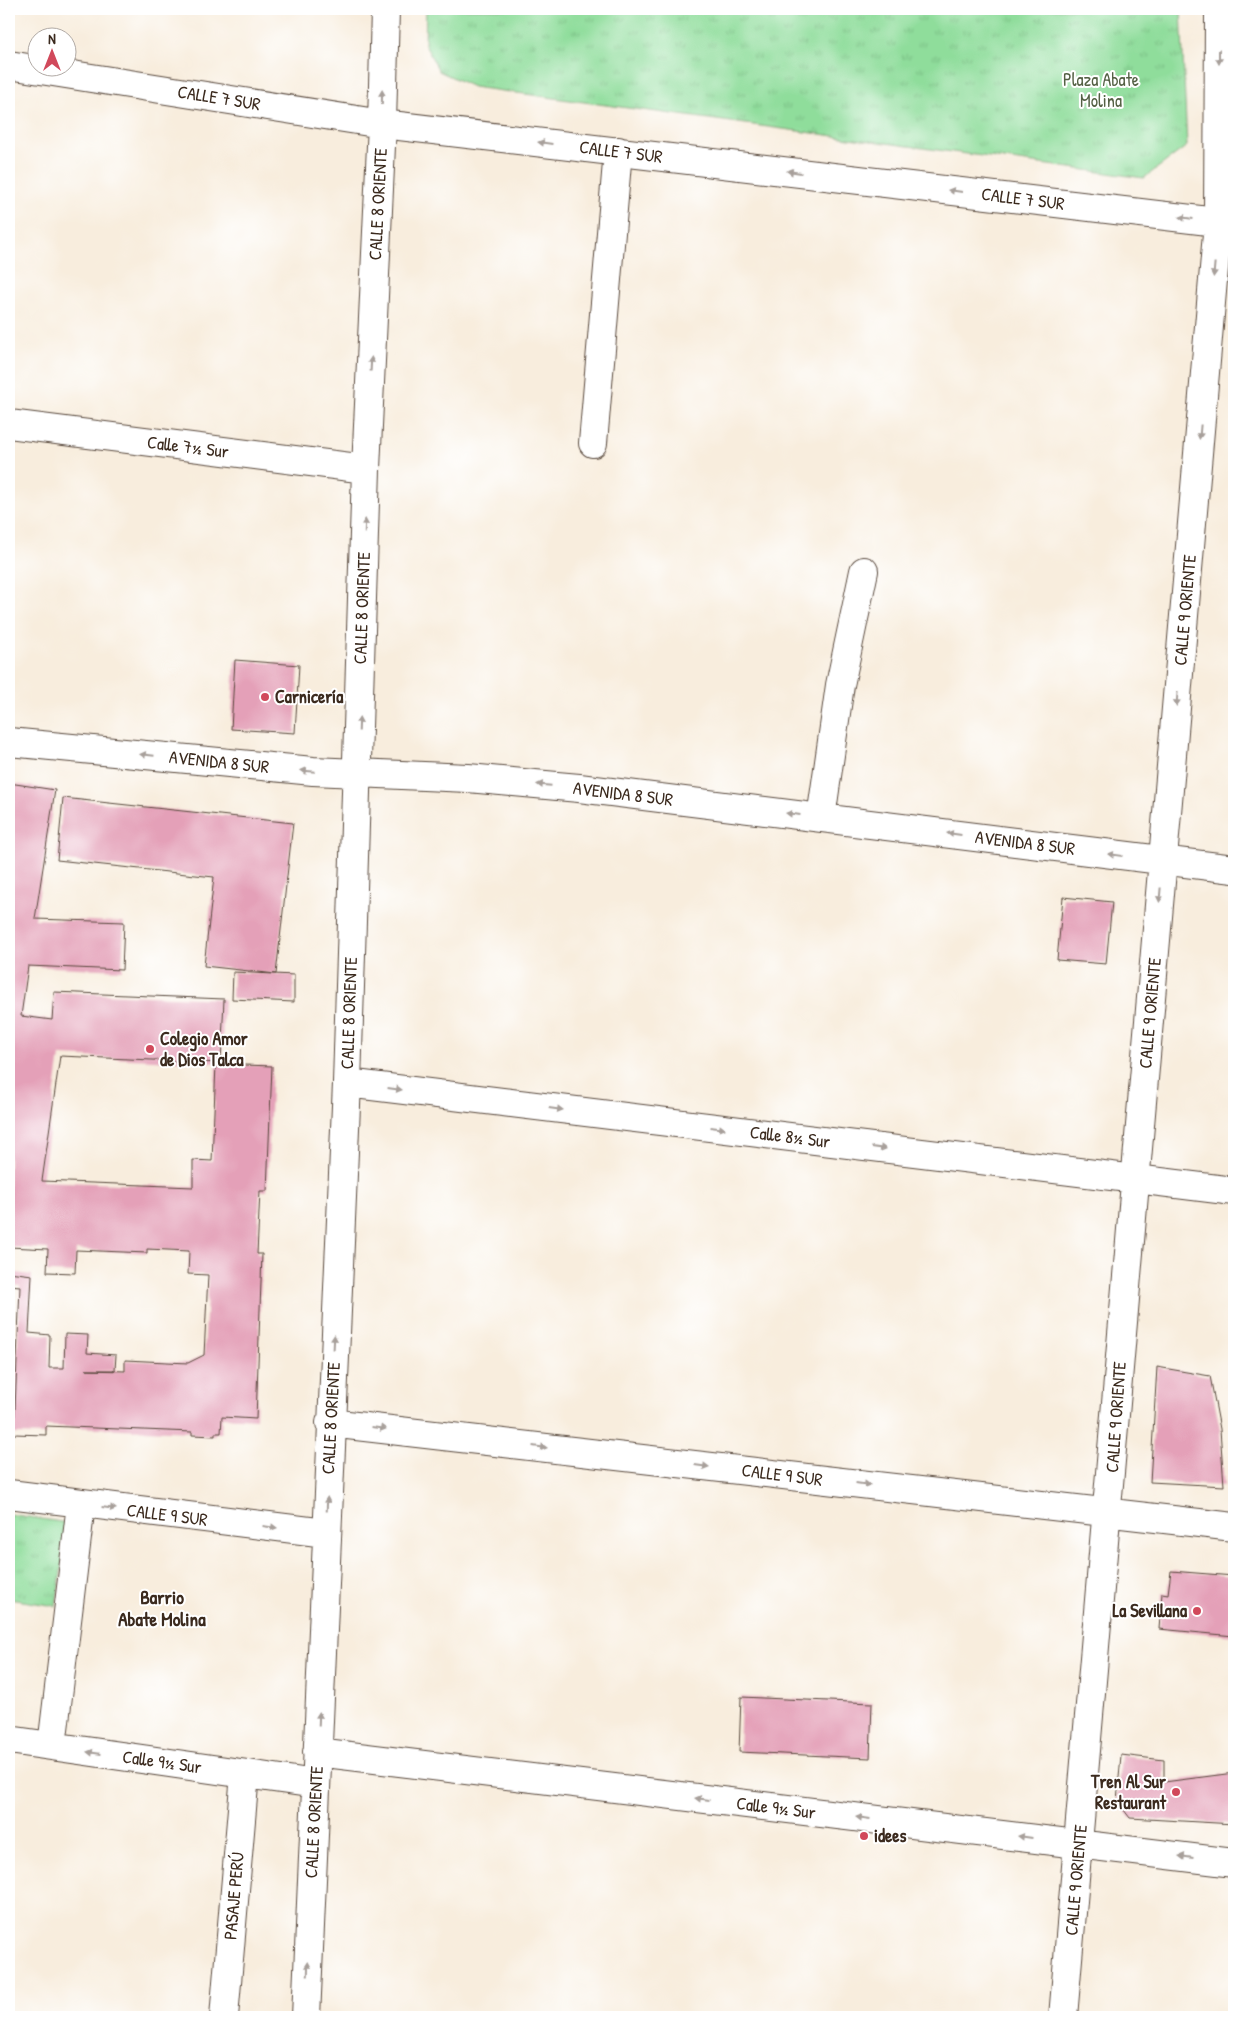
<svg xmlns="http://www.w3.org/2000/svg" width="1243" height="2026" font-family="'Patrick Hand',sans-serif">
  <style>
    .park { fill: url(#park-tufts); stroke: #65845c }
    .building { fill: #e4a0b8 }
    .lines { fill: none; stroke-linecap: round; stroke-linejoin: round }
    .minor-casing { stroke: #57473b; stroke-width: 30 }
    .minor { stroke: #fff; stroke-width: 28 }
    .oneway { fill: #a79f9a }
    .poi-dot { fill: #d1495b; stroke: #fff; stroke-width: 2 }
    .labels { text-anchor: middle; stroke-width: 4; stroke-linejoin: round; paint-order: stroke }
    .park-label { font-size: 18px; fill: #546044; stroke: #fff }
    .street-label { font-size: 18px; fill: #3b2a1e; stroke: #fff }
    .poi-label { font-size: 18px; font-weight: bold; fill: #3b2a1e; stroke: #fff; text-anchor: start }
    .neighbourhood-label { font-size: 19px; font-weight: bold; fill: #3b2a1e; stroke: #fff }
  </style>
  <defs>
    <pattern id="park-tufts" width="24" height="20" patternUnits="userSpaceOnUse" patternTransform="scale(1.25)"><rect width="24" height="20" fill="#8fdd9b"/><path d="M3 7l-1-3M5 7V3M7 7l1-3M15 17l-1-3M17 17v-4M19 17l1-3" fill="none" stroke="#7cbe85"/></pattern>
  </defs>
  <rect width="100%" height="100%" fill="#fff"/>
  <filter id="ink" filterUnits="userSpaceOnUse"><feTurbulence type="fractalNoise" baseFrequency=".02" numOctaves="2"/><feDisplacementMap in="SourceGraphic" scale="10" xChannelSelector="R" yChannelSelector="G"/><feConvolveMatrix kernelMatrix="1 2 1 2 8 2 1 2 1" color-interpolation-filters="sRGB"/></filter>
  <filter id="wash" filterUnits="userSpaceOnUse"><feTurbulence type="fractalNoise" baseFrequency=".0096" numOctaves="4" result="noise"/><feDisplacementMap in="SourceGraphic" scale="20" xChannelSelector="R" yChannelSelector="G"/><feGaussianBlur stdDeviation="1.12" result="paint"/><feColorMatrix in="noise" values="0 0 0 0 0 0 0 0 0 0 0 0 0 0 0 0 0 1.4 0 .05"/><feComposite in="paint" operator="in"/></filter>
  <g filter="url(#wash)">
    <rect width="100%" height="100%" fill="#f8eddd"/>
    <!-- park -->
    <path class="park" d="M426,9H1181L1187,146L1144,178L473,87L439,71L425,45Z
      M9,1514L68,1523L56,1606L9,1599Z"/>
    <g id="blocks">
      <!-- building -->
      <path class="building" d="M235,660L299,665L295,733L231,729Z
        M9,783L55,790L35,919L124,922L122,970L28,966L21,1016L52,1020L54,992L224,999L221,1063L60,1056L42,1181L193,1187V1160L212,1161L216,1064L272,1066L267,1191H260L257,1254H262L256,1419L222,1417L221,1433H215V1436L192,1435V1432L46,1426V1435L14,1434L20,1286L9,1285V1272L32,1275L29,1333L50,1335L49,1368H64L65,1334L88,1335L87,1353L116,1355L115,1370H86L125,1371V1360L188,1363L204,1355L208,1275L188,1274L189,1251L147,1249V1253L76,1250L75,1273L47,1272L48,1249L9,1247Z
        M63,798L293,823L276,974L204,966L214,877L57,860Z
        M1063,897L1112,902L1106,964L1057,960Z
        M233,972L294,975V1002L232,999Z
        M1157,1367L1210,1376L1220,1429L1224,1486L1150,1482Z
        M1171,1571L1234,1576V1636L1159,1629L1162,1593L1168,1594Z
        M741,1697L872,1703L870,1758L739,1752Z
        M1121,1755L1164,1760V1782L1234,1773V1824L1130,1818L1117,1801Z"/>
    </g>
  </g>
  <g filter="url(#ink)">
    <use href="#blocks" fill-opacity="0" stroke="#57473b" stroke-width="1"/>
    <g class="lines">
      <!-- minor casing -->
      <g class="minor-casing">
        <path id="minor" d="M9,65L382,124L1234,224
          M9,424L366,469
          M593,443L618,151
          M9,742L313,771L468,778L579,788L1234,869
          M821,818L840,685L864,571
          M347,1083L1234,1191
          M330,1423L1234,1527
          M9,1494L326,1533
          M9,1740L316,1784
          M52,1746L81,1504
          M317,1752L1234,1863
          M224,2017L245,1774
          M306,2017L347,1083L366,469L382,124L385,9
          M1063,2017L1218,222L1219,9"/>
      </g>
      <!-- minor -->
      <use href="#minor" class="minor"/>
    </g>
    <!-- one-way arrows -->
    <defs><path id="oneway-solid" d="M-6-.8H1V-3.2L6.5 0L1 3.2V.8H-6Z" transform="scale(1.25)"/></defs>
    <g class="oneway">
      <use href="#oneway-solid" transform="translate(1219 57) rotate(90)"/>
      <use href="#oneway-solid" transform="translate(382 97) rotate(-89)"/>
      <use href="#oneway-solid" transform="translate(545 143) rotate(-173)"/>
      <use href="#oneway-solid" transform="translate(794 172) rotate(-173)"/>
      <use href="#oneway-solid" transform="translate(955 191) rotate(-173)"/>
      <use href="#oneway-solid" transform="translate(1186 218) rotate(-173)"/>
      <use href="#oneway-solid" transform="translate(1214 270) rotate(95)"/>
      <use href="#oneway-solid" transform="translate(371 364) rotate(-87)"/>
      <use href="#oneway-solid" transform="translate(1200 432) rotate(95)"/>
      <use href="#oneway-solid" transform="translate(365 526) rotate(-88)"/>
      <use href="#oneway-solid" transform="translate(1177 699) rotate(95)"/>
      <use href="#oneway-solid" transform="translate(359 724) rotate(-88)"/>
      <use href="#oneway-solid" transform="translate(147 755) rotate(-174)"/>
      <use href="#oneway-solid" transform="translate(308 771) rotate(-175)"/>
      <use href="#oneway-solid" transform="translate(544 785) rotate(-175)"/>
      <use href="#oneway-solid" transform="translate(793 814) rotate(-173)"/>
      <use href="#oneway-solid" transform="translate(954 834) rotate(-173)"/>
      <use href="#oneway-solid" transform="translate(1115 855) rotate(-173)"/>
      <use href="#oneway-solid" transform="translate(1160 895) rotate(95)"/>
      <use href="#oneway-solid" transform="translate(395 1089) rotate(7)"/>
      <use href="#oneway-solid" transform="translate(556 1109) rotate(7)"/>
      <use href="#oneway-solid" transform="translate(718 1128) rotate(7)"/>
      <use href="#oneway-solid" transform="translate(879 1148) rotate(7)"/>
      <use href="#oneway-solid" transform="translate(334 1342) rotate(-87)"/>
      <use href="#oneway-solid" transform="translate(379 1428) rotate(7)"/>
      <use href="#oneway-solid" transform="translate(540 1447) rotate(7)"/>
      <use href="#oneway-solid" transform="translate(702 1466) rotate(7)"/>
      <use href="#oneway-solid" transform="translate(863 1484) rotate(7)"/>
      <use href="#oneway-solid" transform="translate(327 1504) rotate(-88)"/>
      <use href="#oneway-solid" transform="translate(109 1508) rotate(7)"/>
      <use href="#oneway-solid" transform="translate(270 1527) rotate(7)"/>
      <use href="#oneway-solid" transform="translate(319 1719) rotate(-88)"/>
      <use href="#oneway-solid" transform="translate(94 1753) rotate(-172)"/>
      <use href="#oneway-solid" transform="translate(702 1799) rotate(-173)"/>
      <use href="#oneway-solid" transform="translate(863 1818) rotate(-173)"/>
      <use href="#oneway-solid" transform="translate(1025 1837) rotate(-173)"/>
      <use href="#oneway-solid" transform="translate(1186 1857) rotate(-173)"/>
      <use href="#oneway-solid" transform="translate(308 1969) rotate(-88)"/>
    </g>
  </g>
  <!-- markers -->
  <g class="poi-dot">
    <circle cx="265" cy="697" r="5"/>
    <circle cx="150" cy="1049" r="5"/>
    <circle cx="1197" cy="1611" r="5"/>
    <circle cx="1176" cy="1792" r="5"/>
    <circle cx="864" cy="1836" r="5"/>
  </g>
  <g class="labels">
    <!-- park labels -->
    <g class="park-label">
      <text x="1101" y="86">Plaza Abate<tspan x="1101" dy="21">Molina</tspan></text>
    </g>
    <!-- street labels -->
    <g class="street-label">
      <text transform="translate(219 98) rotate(9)" y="6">CALLE 7 SUR</text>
      <text transform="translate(621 152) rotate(7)" y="6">CALLE 7 SUR</text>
      <text transform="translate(1023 199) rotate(7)" y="6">CALLE 7 SUR</text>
      <text transform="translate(378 204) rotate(-87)" y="6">CALLE 8 ORIENTE</text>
      <text transform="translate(188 447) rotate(7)" y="6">Calle 7½ Sur</text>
      <text transform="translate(362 608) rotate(-88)" y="6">CALLE 8 ORIENTE</text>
      <text transform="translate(1185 610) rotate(-85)" y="6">CALLE 9 ORIENTE</text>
      <text transform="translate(219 762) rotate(6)" y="6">AVENIDA 8 SUR</text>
      <text transform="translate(623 794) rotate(7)" y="6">AVENIDA 8 SUR</text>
      <text transform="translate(1025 843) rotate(7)" y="6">AVENIDA 8 SUR</text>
      <text transform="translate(349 1013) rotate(-88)" y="6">CALLE 8 ORIENTE</text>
      <text transform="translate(1150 1013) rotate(-85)" y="6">CALLE 9 ORIENTE</text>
      <text transform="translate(790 1137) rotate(7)" y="6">Calle 8½ Sur</text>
      <text transform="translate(1116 1417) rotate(-86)" y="6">CALLE 9 ORIENTE</text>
      <text transform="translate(331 1418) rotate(-87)" y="6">CALLE 8 ORIENTE</text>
      <text transform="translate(782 1475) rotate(7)" y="6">CALLE 9 SUR</text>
      <text transform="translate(167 1515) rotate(7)" y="6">CALLE 9 SUR</text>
      <text transform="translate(162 1762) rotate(8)" y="6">Calle 9½ Sur</text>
      <text transform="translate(776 1808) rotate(7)" y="6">Calle 9½ Sur</text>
      <text transform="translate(314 1822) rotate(-87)" y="6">CALLE 8 ORIENTE</text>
      <text transform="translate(1076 1880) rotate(-85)" y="6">CALLE 9 ORIENTE</text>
      <text transform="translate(234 1896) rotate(-85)" y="6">PASAJE PERÚ</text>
    </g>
    <!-- poi labels -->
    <g class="poi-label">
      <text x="275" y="703">Carnicería</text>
      <text x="160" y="1045">Colegio Amor<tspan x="160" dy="21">de Dios Talca</tspan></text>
      <text x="1187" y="1617" text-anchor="end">La Sevillana</text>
      <text x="1166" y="1788" text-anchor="end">Tren Al Sur<tspan x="1166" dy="21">Restaurant</tspan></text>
      <text x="874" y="1842">idees</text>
    </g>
    <!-- neighbourhood labels -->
    <g class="neighbourhood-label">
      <text x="162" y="1604">Barrio<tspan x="162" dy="22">Abate Molina</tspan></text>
    </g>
  </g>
  <!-- margin -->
  <rect width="1243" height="2026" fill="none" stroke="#fff" stroke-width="30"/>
  <!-- north arrow -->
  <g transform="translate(52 52)"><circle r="24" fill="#ffffff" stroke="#b1aaa5"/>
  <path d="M0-4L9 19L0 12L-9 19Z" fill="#d1495b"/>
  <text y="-8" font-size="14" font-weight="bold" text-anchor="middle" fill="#3b2a1e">N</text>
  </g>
</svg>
